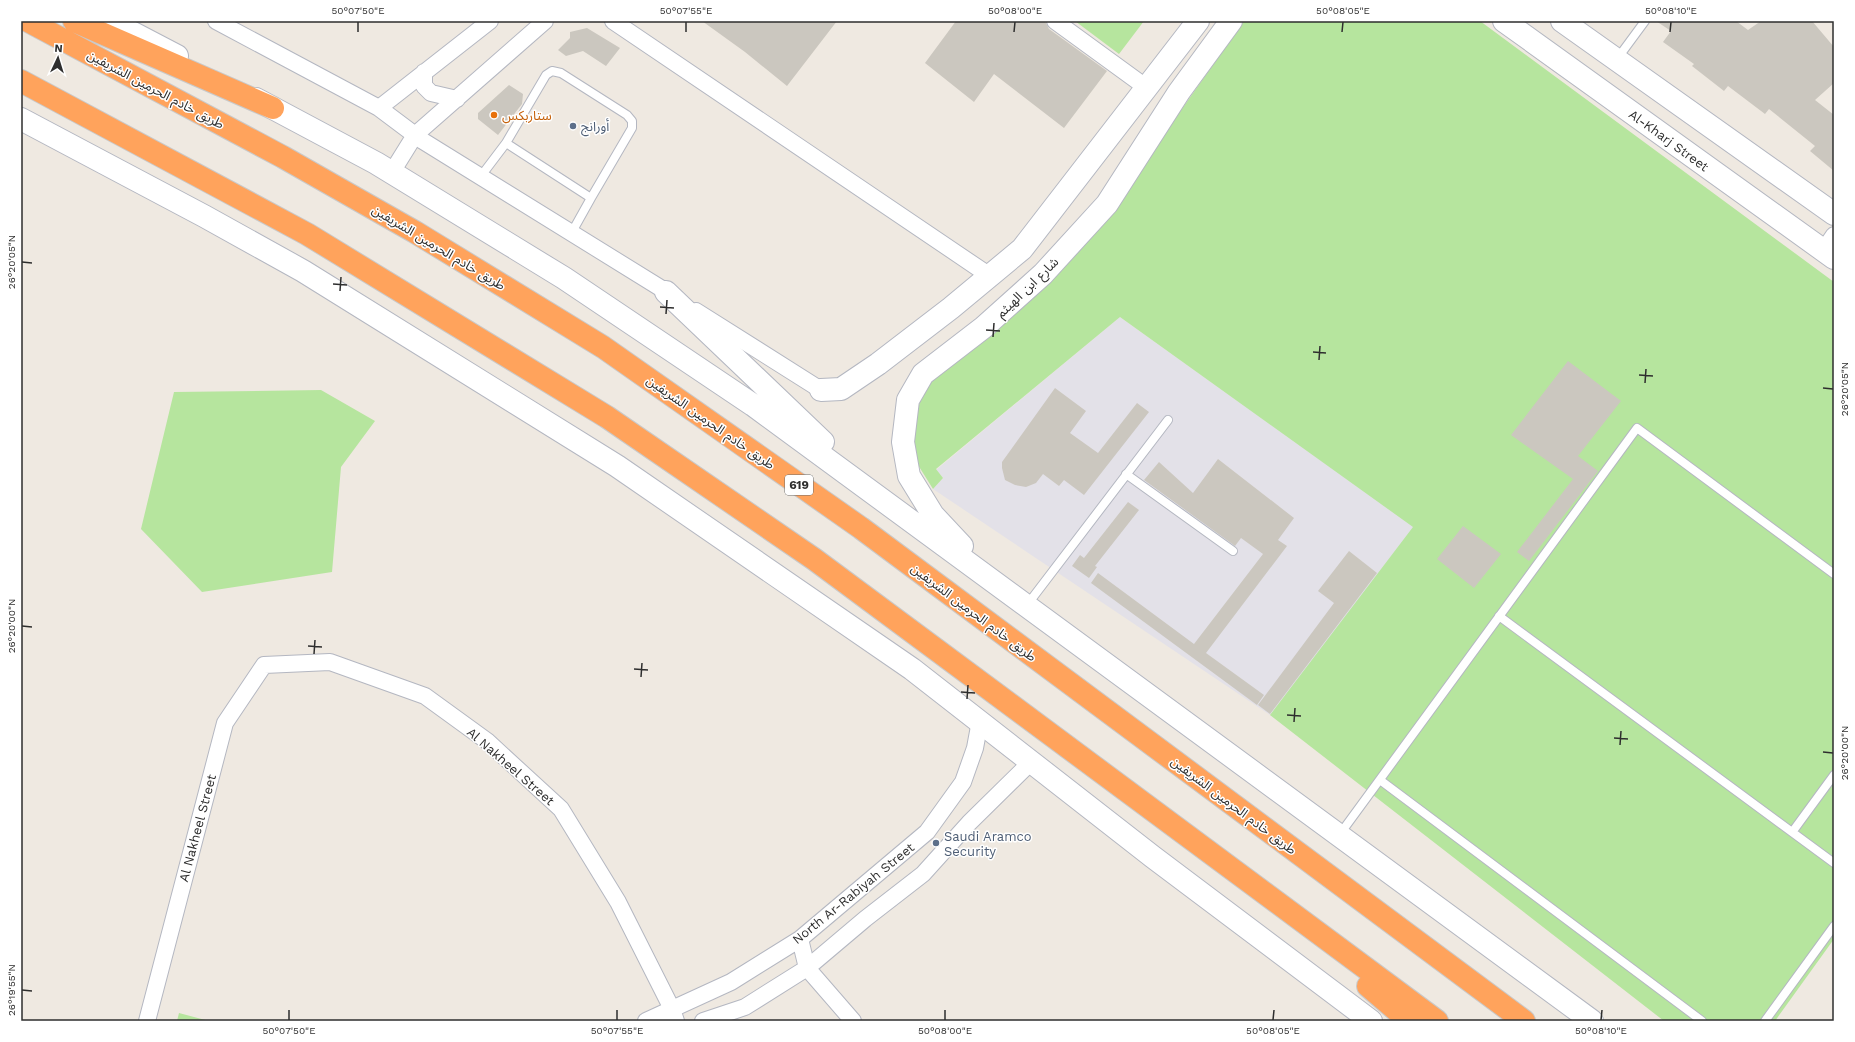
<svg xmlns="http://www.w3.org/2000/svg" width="1855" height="1042" font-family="'Work Sans','Noto Sans Arabic',sans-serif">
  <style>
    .industrial { fill: #e3e1e8 }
    .green { fill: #b6e59e }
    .building { fill: #cbc7bf }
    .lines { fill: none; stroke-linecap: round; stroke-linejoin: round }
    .lane-casing { stroke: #b4b7c1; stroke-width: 10 }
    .street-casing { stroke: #b4b7c1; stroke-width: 18 }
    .secondary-casing { stroke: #b4b7c1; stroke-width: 24 }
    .highway-casing { stroke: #c9c9c9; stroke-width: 24 }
    .lane { stroke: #fff; stroke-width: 8 }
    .street { stroke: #fff; stroke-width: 16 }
    .secondary { stroke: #fff; stroke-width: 22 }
    .highway { stroke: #ffa35c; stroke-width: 22 }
    .ticks { fill: none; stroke: #2e2e2e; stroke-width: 1.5 }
    .food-dot { fill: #e8710a; stroke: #fff; stroke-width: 1.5 }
    .service-dot { fill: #5c6f8a; stroke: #fff; stroke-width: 1.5 }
    .labels { text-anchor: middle; stroke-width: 3; stroke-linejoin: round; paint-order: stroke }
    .shield { fill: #fff; stroke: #6d6d6d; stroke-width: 1 }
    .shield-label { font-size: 12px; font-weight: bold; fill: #2e2e2e }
    .street-label { font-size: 13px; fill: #2e2e2e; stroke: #fff }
    .food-label { font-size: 13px; fill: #c56008; stroke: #fff; text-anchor: start }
    .service-label { font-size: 13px; fill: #4e5e75; stroke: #fff; text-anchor: start }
    .neatline { fill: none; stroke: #2e2e2e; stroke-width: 1.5 }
    .ticks-label { font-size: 10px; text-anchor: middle; fill: #2e2e2e }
  </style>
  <rect width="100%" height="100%" fill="#efe9e1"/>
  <!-- industrial -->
  <path class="industrial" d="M1120,317L1415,528L1270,715L933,489L943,478L936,470Z"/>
  <!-- green -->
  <path class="green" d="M1075,21H1144L1119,54Z
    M1244,21H1480L1834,282V939L1775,1021H1664L1270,715L1413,527L1120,317L936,469L943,478L933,489L918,465L912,426L920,402L929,384L1039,291L1174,120Z
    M321,390L375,421L341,467L332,572L202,592L141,529L174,392Z
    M179,1013L209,1021H177Z"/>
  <!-- building -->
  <path class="building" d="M702,21H837L787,86L745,52Z
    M956,21H1045L1049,29L1107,71L1064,128L994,74L974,102L925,63Z
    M1656,21H1736L1748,30L1761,21H1812L1834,47V83L1815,100L1834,115V171L1810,151L1815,146L1769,109L1765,114L1728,86L1724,91L1692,66L1694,64L1663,42L1671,31Z
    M587,28L620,48L606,66L583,51L566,56L558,50L570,38V32Z
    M509,85L523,94L522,104L498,135L478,119V113Z
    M1568,361L1621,401L1578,456L1598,471L1529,561L1517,552L1573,479L1511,435Z
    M1055,388L1086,411L1070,433L1098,453L1137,403L1149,412L1084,495L1064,480L1059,486L1043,474L1036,483L1026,487L1015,485L1005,480L1002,468V462Z
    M1218,459L1294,518L1278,540L1287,546L1206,653L1264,695L1257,705L1091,583L1098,573L1194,644L1263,554L1241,538L1235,546L1144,480L1159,462L1193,493Z
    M1128,502L1139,510L1095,566L1097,567L1089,578L1072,566L1080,555L1084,558Z
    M1463,526L1501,554L1474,588L1437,559Z
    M1349,551L1377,573L1270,714L1258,705L1334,603L1318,591Z"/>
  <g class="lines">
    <!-- lane casing -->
    <g class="lane-casing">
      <path id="lane" d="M1617,59L1645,21
        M506,143L546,75L552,71L561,73L627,115L632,121V128L591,198
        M481,176L506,143L591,198L572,232
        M1126,474L1233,551
        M1027,605L1168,420
        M1499,616L1834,863
        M1380,780L1702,1021
        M1793,831L1834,775
        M1340,834L1637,428L1834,574
        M1765,1021L1834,926"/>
    </g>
    <!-- street casing -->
    <g class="street-casing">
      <path id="street" d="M216,21L379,108L423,141L675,297
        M613,21L990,276
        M1055,21L1147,88
        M424,72V86L431,93L457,99
        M379,108L490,21
        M392,172L415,135L545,21
        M1823,251L1834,235
        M696,311L821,390
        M800,939L807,968L853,1021
        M147,1021L225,723L264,665L330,662L425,696L487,741L561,809L618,902L672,1009L676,1021
        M646,1021L731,982L800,939L927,832L963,782L975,748L980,721
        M703,1021L745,1007L807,968L865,919L923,874L969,823L1031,762"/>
    </g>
    <!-- secondary casing -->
    <g class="secondary-casing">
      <path id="secondary" d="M110,21L177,56
        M1504,21L1834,258
        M1562,21L1834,214
        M256,99L376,163L564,278L753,405L1592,1021
        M21,119L204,216L303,271L617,466L912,669L1153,857L1371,1021
        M666,292L823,442
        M821,390L841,389L878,364L951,308L1022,249L1198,21
        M962,546L933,515L909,476L903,442L908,400L923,374L984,327L1043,274L1107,204L1179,92L1231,21"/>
    </g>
    <!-- highway casing -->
    <g class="highway-casing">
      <path id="highway" d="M28,21L283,157L415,232L603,347L861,528L1524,1021
        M74,21L273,108
        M21,81L307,234L607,417L814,559L1437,1021
        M1368,986L1409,1021"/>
    </g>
    <!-- lane -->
    <use href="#lane" class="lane"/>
    <!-- street -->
    <use href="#street" class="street"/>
    <!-- secondary -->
    <use href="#secondary" class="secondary"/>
    <!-- highway -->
    <use href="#highway" class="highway"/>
  </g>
  <!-- ticks -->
  <path class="ticks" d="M358,32V22M686,32V22M1014,32L1015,22M1342,32L1343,22M1670,32L1671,22M22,262L32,263M333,284L347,285M340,291L341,277M660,307L674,308M666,314L667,300M986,330L1000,331M993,337L994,323M1313,352L1326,353M1319,360L1320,346M1639,375L1653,376M1645,383L1646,369M1823,388L1833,389M22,626L32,627M308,646L322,647M314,654L315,640M634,669L648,670M641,677L642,663M961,692L975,693M967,699L968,685M1287,715L1301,716M1294,722L1295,708M1614,738L1628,739M1620,745L1621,731M1823,752L1833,753M22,990L32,991M289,1020V1010M617,1020V1010M945,1020V1010M1273,1020L1274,1010M1601,1020L1602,1010"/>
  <!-- markers -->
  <circle class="food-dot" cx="494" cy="115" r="4"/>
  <g class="service-dot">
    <circle cx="573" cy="126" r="4"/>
    <circle cx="936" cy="843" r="4"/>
  </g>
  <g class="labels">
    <!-- shield labels -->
    <rect class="shield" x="785" y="475" width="28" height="20" rx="3"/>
    <g class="shield-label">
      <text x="799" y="489">619</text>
    </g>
    <!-- street labels -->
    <g class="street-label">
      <text transform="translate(156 89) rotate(28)" y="5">طريق خادم الحرمين الشريفين</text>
      <text transform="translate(1669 140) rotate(36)" y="5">Al-Kharj Street</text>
      <text transform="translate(439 247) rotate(31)" y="5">طريق خادم الحرمين الشريفين</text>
      <text transform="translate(1027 287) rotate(-44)" y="5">شارع ابن الهيثم</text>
      <text transform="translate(711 422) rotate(35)" y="5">طريق خادم الحرمين الشريفين</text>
      <text transform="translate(974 612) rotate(37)" y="5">طريق خادم الحرمين الشريفين</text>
      <text transform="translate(511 766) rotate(41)" y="5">Al Nakheel Street</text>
      <text transform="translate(1234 805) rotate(37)" y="5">طريق خادم الحرمين الشريفين</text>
      <text transform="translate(197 828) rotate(-75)" y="5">Al Nakheel Street</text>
      <text transform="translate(853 893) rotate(-39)" y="5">North Ar-Rabiyah Street</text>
    </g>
    <!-- food labels -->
    <g class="food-label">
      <text x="502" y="120">ستاربكس</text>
    </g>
    <!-- service labels -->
    <g class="service-label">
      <text x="581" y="131">أورانج</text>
      <text x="944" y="841">Saudi Aramco<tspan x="944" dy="15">Security</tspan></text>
    </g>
  </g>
  <!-- border -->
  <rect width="1855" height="1042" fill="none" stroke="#ffffff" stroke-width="44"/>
  <!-- north arrow -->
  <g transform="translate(58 58) rotate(4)" stroke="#ffffff" stroke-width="3" paint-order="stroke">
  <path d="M0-3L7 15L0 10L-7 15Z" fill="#2e2e2e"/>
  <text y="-6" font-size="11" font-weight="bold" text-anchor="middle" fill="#2e2e2e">N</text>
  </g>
  <rect x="22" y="22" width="1811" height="998" class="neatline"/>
  <g class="ticks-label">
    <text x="358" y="14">50°07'50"E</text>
    <text x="686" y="14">50°07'55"E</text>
    <text x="1015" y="14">50°08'00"E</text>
    <text x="1343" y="14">50°08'05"E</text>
    <text x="1671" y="14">50°08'10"E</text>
    <text transform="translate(11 262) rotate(-90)" y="4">26°20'05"N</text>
    <text transform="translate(1844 389) rotate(-90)" y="4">26°20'05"N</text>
    <text transform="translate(11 626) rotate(-90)" y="4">26°20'00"N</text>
    <text transform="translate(1844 753) rotate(-90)" y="4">26°20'00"N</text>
    <text transform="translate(11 990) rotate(-90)" y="4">26°19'55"N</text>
    <text x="289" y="1034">50°07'50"E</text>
    <text x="617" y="1034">50°07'55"E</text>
    <text x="945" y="1034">50°08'00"E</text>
    <text x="1273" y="1034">50°08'05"E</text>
    <text x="1601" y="1034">50°08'10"E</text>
  </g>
</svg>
